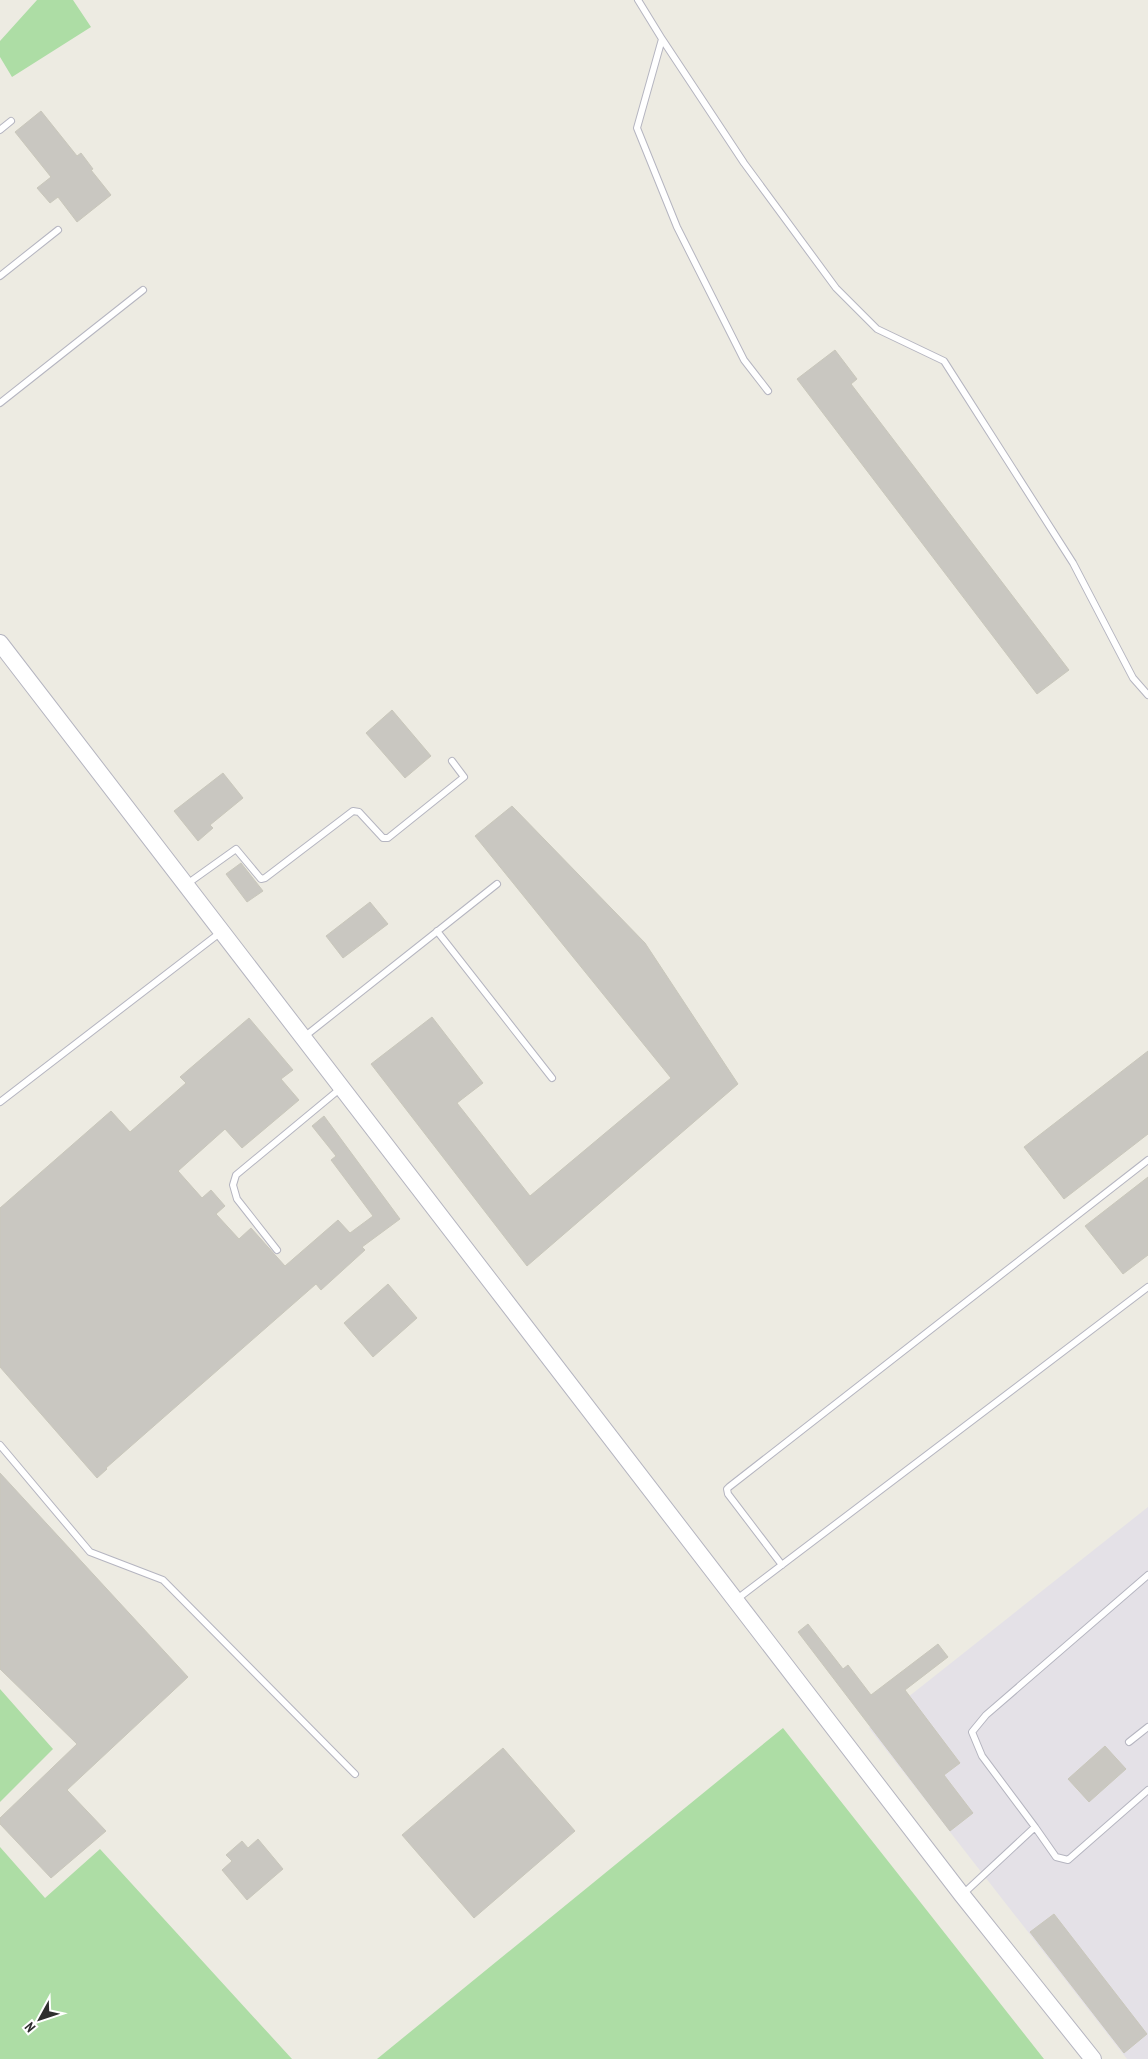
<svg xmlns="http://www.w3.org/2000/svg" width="1148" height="2059" font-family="'PT Sans Narrow',sans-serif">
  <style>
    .industrial { fill: #e4e1e7 }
    .green { fill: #addda5 }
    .building { fill: #c9c7c1; stroke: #c9c7bb }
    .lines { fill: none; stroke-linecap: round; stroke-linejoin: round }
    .service-casing { stroke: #b5b5c0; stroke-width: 8 }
    .tertiary-casing { stroke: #b5b5c0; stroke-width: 18 }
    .service { stroke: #fff; stroke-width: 6 }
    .tertiary { stroke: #fff; stroke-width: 16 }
  </style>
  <rect width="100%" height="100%" fill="#edebe2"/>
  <!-- industrial -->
  <path class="industrial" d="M1148,1507V2059H1127L869,1728Z"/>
  <!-- green -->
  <path class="green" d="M37,0H73L91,27L12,77L0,57V41Z
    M0,1689L53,1749L0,1802Z
    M783,1728L1044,2059H377Z
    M0,1847L45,1898L100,1849L292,2059H0Z"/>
  <!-- building -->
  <path class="building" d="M41,111L77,156L81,153L93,169L91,170L111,195L77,222L58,197L50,203L37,188L51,177L15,132Z
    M835,350L857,379L851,384L1069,670L1037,694L797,379Z
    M392,710L431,756L405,778L366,733Z
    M223,773L243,798L210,825L213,828L198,841L174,811Z
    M512,806L645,943L738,1084L527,1266L371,1064L432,1017L483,1083L457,1103L530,1196L671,1078L475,836Z
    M241,863L263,891L247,902L226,874Z
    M370,902L388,924L343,958L326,936Z
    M249,1018L293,1070L281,1079L299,1100L242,1148L225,1129L178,1171L202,1198L211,1190L225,1206L216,1214L239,1239L251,1228L285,1266L338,1220L350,1233L373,1216L331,1160L336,1156L312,1126L324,1116L400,1219L362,1247L365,1250L321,1290L316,1284L106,1468L107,1469L97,1478L0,1367V1208L111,1111L130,1132L186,1083L180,1077Z
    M1148,1051V1134L1064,1199L1024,1147Z
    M1148,1177V1255L1123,1274L1085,1226Z
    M388,1284L417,1318L373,1357L344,1323Z
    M0,1473L188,1677L67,1790L106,1831L51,1878L0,1824V1818L77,1744L0,1669Z
    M808,1624L843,1669L848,1665L871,1695L938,1644L948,1657L905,1690L960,1763L944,1775L973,1813L950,1831L798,1632Z
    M1105,1746L1126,1769L1089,1802L1068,1779Z
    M503,1748L575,1831L474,1918L402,1835Z
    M258,1839L283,1869L247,1900L222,1870L232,1861L226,1855L242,1841L248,1848Z
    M1054,1914L1147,2034L1124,2053L1030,1932Z"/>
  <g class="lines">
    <!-- service casing -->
    <g class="service-casing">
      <path id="service" d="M638,0L662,39L637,128L677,227L744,360L768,391
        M662,39L744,163L836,288L877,329L944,361L1073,563L1133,678L1148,695
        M0,130L11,121
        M0,276L58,230
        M0,403L143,290
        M187,884L236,849L261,879L265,878L353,811L359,812L383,838H388L464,777L452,761
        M437,931L552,1078
        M304,1037L497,884
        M0,1102L221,932
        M277,1250L237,1199L233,1185L236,1175L341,1088
        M0,1445L90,1552L163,1580L355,1774
        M782,1565L728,1494L727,1489L729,1487L1148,1160
        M737,1599L1148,1287
        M1129,1742L1148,1727
        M1035,1827L982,1756L972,1732L986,1715L1148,1575
        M963,1894L1035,1827L1056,1857L1068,1860L1148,1790"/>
    </g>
    <!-- tertiary casing -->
    <g class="tertiary-casing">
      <path id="tertiary" d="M0,643L962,1895L1093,2059"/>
    </g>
    <!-- service -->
    <use href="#service" class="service"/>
    <!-- tertiary -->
    <use href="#tertiary" class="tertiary"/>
  </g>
  <!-- north arrow -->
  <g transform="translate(40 2019) rotate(230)" stroke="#ffffff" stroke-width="4" paint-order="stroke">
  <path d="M0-4L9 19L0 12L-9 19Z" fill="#2e2e2e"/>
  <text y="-8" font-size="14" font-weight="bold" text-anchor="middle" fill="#2e2e2e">N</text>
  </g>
</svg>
